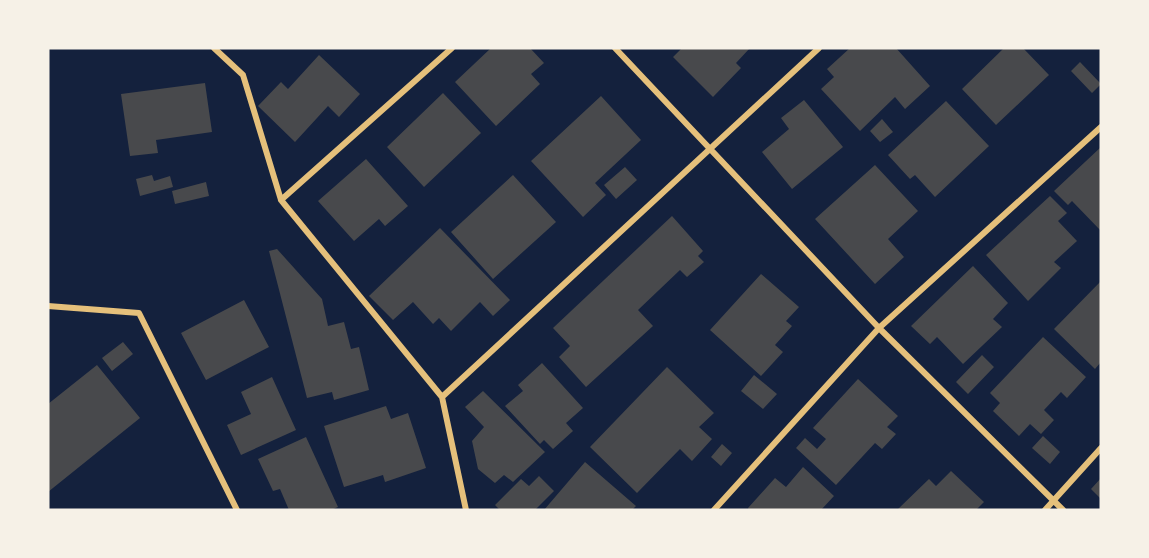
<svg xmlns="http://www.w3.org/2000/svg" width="1149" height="558" font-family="'Roboto Condensed',sans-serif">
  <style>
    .building { fill: #48494c }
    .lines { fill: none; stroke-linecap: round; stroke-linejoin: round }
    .minor { stroke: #e5c07b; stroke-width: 6 }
  </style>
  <rect width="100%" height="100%" fill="#14213d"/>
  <!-- building -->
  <path class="building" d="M491,48H530L544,63L531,74L540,84L496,126L455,82Z
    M682,48H750L736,63L741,68L713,97L673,57Z
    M850,48H896L930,86L905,109L895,97L860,131L821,89L834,77L827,69Z
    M1004,48H1023L1049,75L996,125L962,89Z
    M319,55L360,94L339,117L328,106L295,142L258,106L281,82L288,89Z
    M1080,62L1101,84L1092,93L1071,71Z
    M205,83L212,132L156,140L158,153L130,156L121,94Z
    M443,93L481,133L424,187L387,147Z
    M601,96L641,140L595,183L606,195L583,217L531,161Z
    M804,100L843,147L792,189L762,152L789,129L781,118Z
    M946,101L989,146L935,197L915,175L910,179L888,155Z
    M882,119L893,132L880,142L870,131Z
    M1101,147V231L1072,201L1068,205L1054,191Z
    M366,159L408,206L385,226L379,219L354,241L318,201Z
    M875,165L918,211L888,239L904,257L875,284L815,219Z
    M625,167L637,180L616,199L604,185Z
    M152,175L154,181L170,176L173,187L140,196L136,179Z
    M513,175L556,222L493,279L451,232Z
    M206,182L209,196L175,204L172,191Z
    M1050,196L1067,213L1058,221L1077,241L1054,262L1061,268L1028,301L986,255Z
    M672,216L703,251L698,256L704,262L687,277L680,270L638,310L653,326L586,387L559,357L570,346L553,328Z
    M440,228L510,300L493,316L480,302L451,331L439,318L433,324L413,302L393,320L369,296Z
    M277,249L322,299L328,326L344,322L351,349L359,347L369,390L334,400L332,392L307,398L269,251Z
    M973,266L1008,303L993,319L1002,327L963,364L937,337L930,344L911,326Z
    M761,274L799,307L786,321L792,326L775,345L783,352L761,376L710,330Z
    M1101,281V362L1095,369L1054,329Z
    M244,300L269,347L206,380L181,333Z
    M1043,337L1086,377L1067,398L1061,392L1044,410L1054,420L1041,434L1030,424L1019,436L993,411L1000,403L990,393Z
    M123,342L133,354L112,371L102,358Z
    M982,355L994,367L968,394L956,382Z
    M542,363L583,408L566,423L573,431L553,449L544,440L540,444L505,406L523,391L518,385Z
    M97,365L140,418L48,492V404Z
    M667,367L714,413L699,427L712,439L692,461L680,449L637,493L590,447Z
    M754,375L777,394L763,409L741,391Z
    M272,377L296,430L241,455L227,425L251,414L241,392Z
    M858,379L898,416L887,427L896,434L882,449L875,443L836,485L796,448L805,438L817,449L826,439L813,428Z
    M483,391L545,452L513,482L504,475L495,483L478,469L472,441L484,427L465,407Z
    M386,406L391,419L408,413L426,468L385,482L383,475L344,487L324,426Z
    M1043,436L1060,452L1050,464L1032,448Z
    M306,437L338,507L331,510H289L280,489L273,491L258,459Z
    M722,444L732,453L721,466L711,457Z
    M585,462L636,506L632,510H544Z
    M803,467L834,496L821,510H749L748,508L775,478L786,487Z
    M951,471L984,502L976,510H897L929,479L936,486Z
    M539,476L554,491L535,510H500L495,505L521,479L529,486Z
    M1101,478V499L1091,489Z"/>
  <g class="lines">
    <!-- minor -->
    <path class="minor" d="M214,48L243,75L281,200
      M615,48L879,328L1063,510
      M48,306L139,313L237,510
      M442,397L281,200L452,48
      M466,510L442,397L819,48
      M714,510L879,328L1101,127
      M1045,510L1101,448"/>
  </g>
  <!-- border -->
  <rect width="1149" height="558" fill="none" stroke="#f6f1e7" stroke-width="99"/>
</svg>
